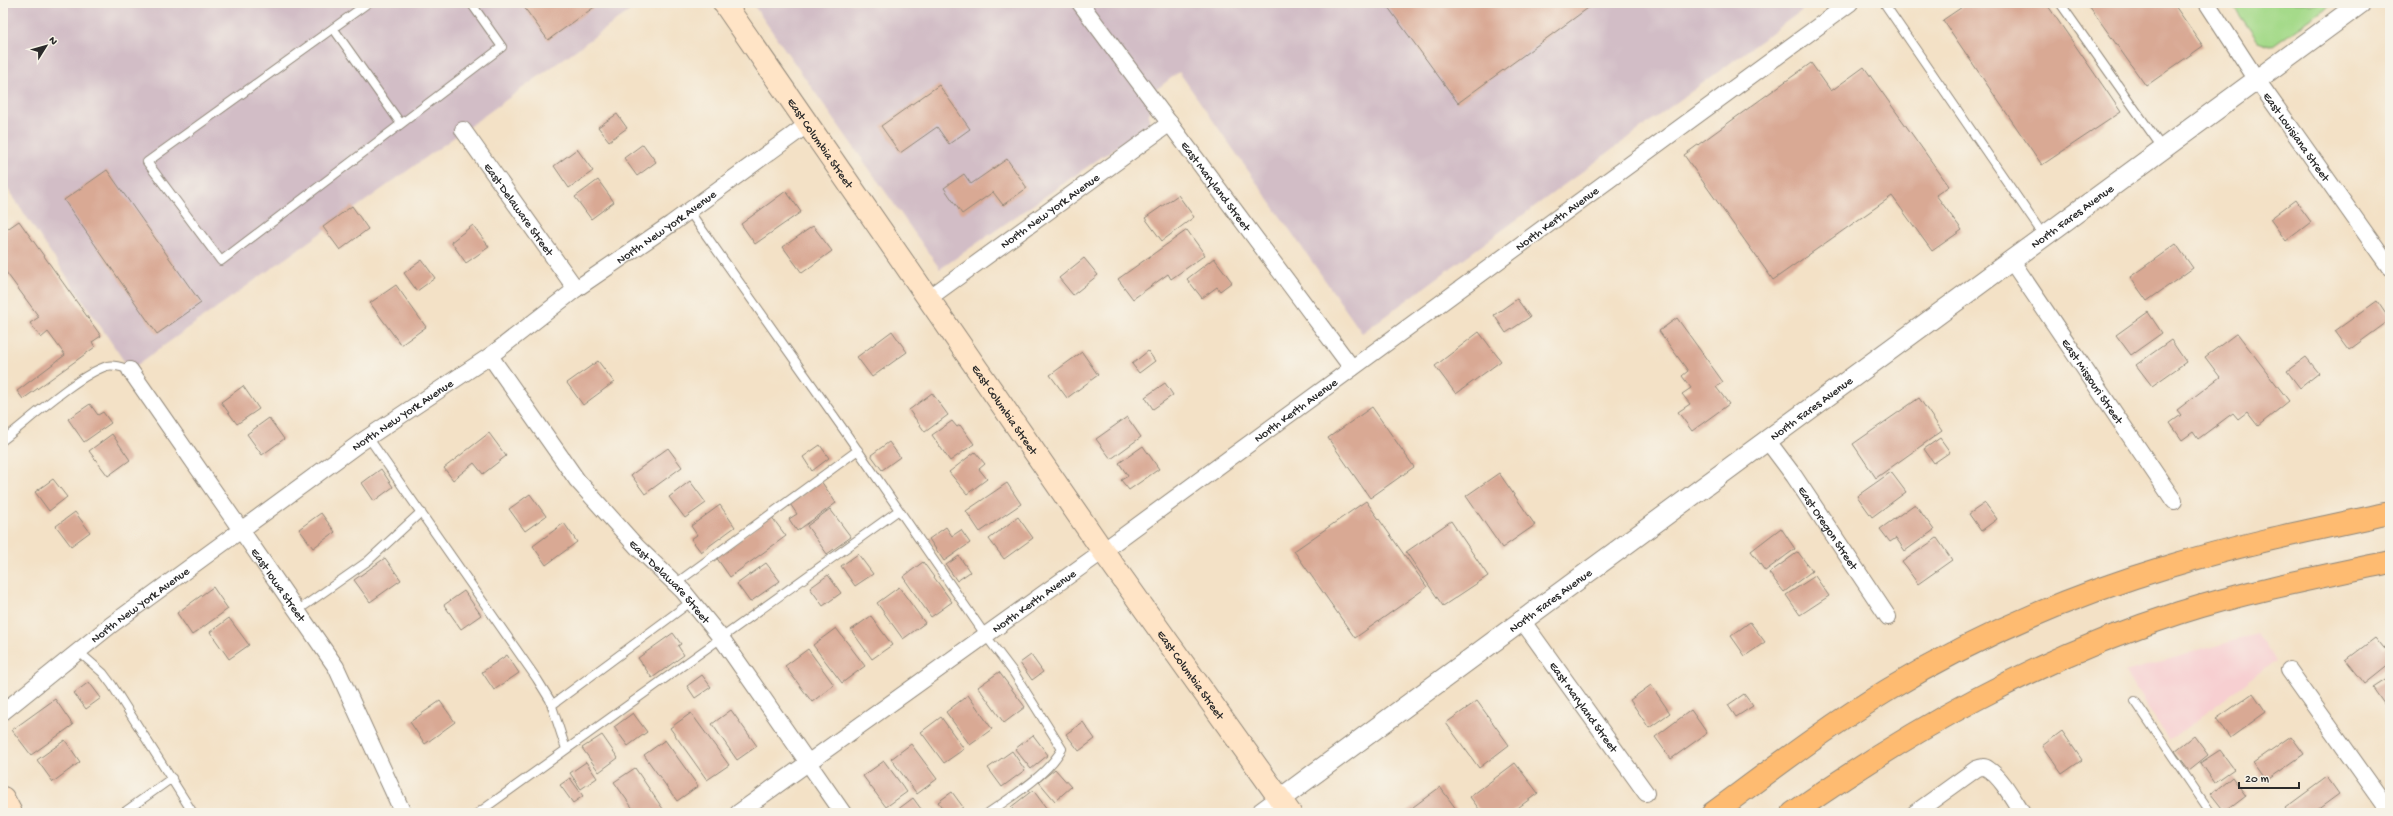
<svg xmlns="http://www.w3.org/2000/svg" width="2393" height="816" font-family="'Gochi Hand',sans-serif">
  <style>
    .built { fill: #f7cfd1 }
    .industrial { fill: #d2bdc6 }
    .green { fill: #a5da8a; stroke: #68825a }
    .building { fill: #d9a994 }
    .lines { fill: none; stroke-linecap: round; stroke-linejoin: round }
    .service-casing { stroke: #8f8678; stroke-width: 10 }
    .minor-casing { stroke: #8f8678; stroke-width: 18 }
    .tertiary-casing { stroke: #8f8678; stroke-width: 22 }
    .secondary-casing { stroke: #8f8678; stroke-width: 24 }
    .trunk-casing { stroke: #8f8678; stroke-width: 24 }
    .service { stroke: #fff; stroke-width: 8 }
    .minor { stroke: #fff; stroke-width: 16 }
    .tertiary { stroke: #fff; stroke-width: 20 }
    .secondary { stroke: #ffe4c6; stroke-width: 22 }
    .trunk { stroke: #febb71; stroke-width: 22 }
    .labels { text-anchor: middle; stroke-width: 3.5; stroke-linejoin: round; paint-order: stroke }
    .street-label { font-size: 12px; fill: #2b2b2b; stroke: #f7f3e8 }
  </style>
  <rect width="100%" height="100%" fill="#f7f3e8"/>
  <filter id="ink" filterUnits="userSpaceOnUse"><feTurbulence type="fractalNoise" baseFrequency=".025" numOctaves="2"/><feDisplacementMap in="SourceGraphic" scale="8" xChannelSelector="R" yChannelSelector="G"/><feConvolveMatrix kernelMatrix="1 2 1 2 8 2 1 2 1" color-interpolation-filters="sRGB"/></filter>
  <filter id="wash" filterUnits="userSpaceOnUse"><feTurbulence type="fractalNoise" baseFrequency=".012" numOctaves="4" result="noise"/><feDisplacementMap in="SourceGraphic" scale="16" xChannelSelector="R" yChannelSelector="G"/><feGaussianBlur stdDeviation="0.9" result="paint"/><feColorMatrix in="noise" values="0 0 0 0 0 0 0 0 0 0 0 0 0 0 0 0 0 1.4 0 .05"/><feComposite in="paint" operator="in"/></filter>
  <g filter="url(#wash)">
    <rect width="100%" height="100%" fill="#f3e1c6"/>
    <!-- built -->
    <path class="built" d="M2257,634L2276,660L2169,741L2125,672Z"/>
    <!-- industrial -->
    <path class="industrial" d="M3,3H641L130,370L3,182Z
      M752,3H1812L1362,333L1179,72L1149,95V124L940,269Z"/>
    <!-- green -->
    <path class="green" d="M2231,3H2333L2273,46L2258,41Z"/>
    <g id="blocks">
      <!-- building -->
      <path class="building" d="M521,3H600L548,40Z
        M1385,3H1595L1458,103Z
        M1968,3H2046L2121,112L2042,165L1943,20Z
        M2087,3H2173L2203,46L2146,86Z
        M1811,63L1831,91L1864,67L1949,186L1936,195L1962,230L1932,251L1892,196L1773,280L1684,155Z
        M939,85L970,129L949,144L937,127L900,153L881,126Z
        M617,114L627,128L609,141L598,127Z
        M643,144L656,162L637,176L624,158Z
        M577,149L593,171L569,188L554,166Z
        M1007,159L1027,188L1003,205L993,192L962,214L944,188L964,174L971,184Z
        M107,170L201,303L157,334L64,200Z
        M598,180L614,202L591,219L575,197Z
        M786,191L801,212L755,244L741,224Z
        M1178,195L1194,217L1162,241L1145,218Z
        M2295,200L2311,222L2286,241L2270,219Z
        M352,206L368,229L340,250L323,227Z
        M19,221L101,336L92,342L95,347L23,399L17,391L65,355L48,332L41,338L30,323L39,317L3,268V232Z
        M473,225L489,247L466,263L451,242Z
        M813,226L832,251L802,273L783,247Z
        M1187,230L1205,255L1171,279L1168,274L1133,299L1118,279Z
        M2176,244L2193,268L2147,301L2130,277Z
        M1084,258L1098,275L1073,295L1059,278Z
        M1214,258L1232,282L1220,291L1217,287L1202,298L1187,279Z
        M422,260L435,278L417,291L404,273Z
        M396,285L426,327L401,345L370,303Z
        M1517,299L1530,317L1506,333L1494,315Z
        M2377,301L2390,320L2349,350L2335,331Z
        M2148,312L2162,333L2131,355L2116,335Z
        M1677,318L1723,382L1716,387L1729,404L1692,431L1678,412L1690,404L1682,394L1691,388L1682,376L1688,371L1659,331Z
        M892,331L907,352L872,377L857,357Z
        M1479,332L1501,361L1456,394L1435,366Z
        M2237,333L2289,401L2258,426L2247,412L2238,419L2233,413L2198,439L2193,432L2182,440L2170,423L2181,415L2177,410L2220,377L2205,357Z
        M2171,340L2186,362L2152,386L2136,365Z
        M1148,351L1155,361L1139,373L1132,364Z
        M1082,352L1098,375L1067,398L1050,375Z
        M2306,357L2319,373L2300,388L2287,371Z
        M598,361L614,382L583,405L567,383Z
        M1165,383L1173,395L1153,409L1145,397Z
        M243,386L259,409L237,424L221,402Z
        M932,393L948,415L925,432L909,410Z
        M1919,398L1942,431L1876,478L1853,444Z
        M90,404L98,415L103,412L111,423L84,442L68,419Z
        M1372,407L1414,467L1370,498L1328,438Z
        M1127,417L1141,437L1111,459L1096,439Z
        M269,418L284,439L262,455L247,434Z
        M952,421L957,427L960,425L974,444L950,461L932,435Z
        M489,433L506,456L483,474L474,463L453,480L444,468Z
        M112,434L130,460L108,476L89,451Z
        M1940,438L1950,452L1934,463L1924,449Z
        M889,442L900,457L882,470L871,455Z
        M820,445L829,458L812,471L803,457Z
        M1143,446L1159,469L1129,490L1121,480L1128,476L1119,463Z
        M668,448L682,467L645,494L631,475Z
        M975,452L985,464L979,469L987,479L967,494L949,472Z
        M381,469L393,487L374,501L362,483Z
        M1891,472L1906,492L1872,517L1857,496Z
        M1499,473L1535,525L1502,548L1466,496Z
        M53,479L67,497L49,511L35,492Z
        M690,481L706,503L685,518L669,497Z
        M821,481L836,503L797,531L789,519L797,514L790,504Z
        M1007,483L1021,504L980,532L966,511Z
        M530,494L546,516L525,531L509,509Z
        M1366,501L1427,587L1355,638L1294,551Z
        M1985,503L1997,519L1981,531L1969,514Z
        M1915,504L1934,530L1905,551L1896,538L1890,542L1880,529Z
        M720,505L735,527L701,552L691,539L697,535L691,526Z
        M830,509L851,537L827,554L807,526Z
        M75,512L90,532L71,546L56,526Z
        M321,513L335,532L313,548L299,529Z
        M771,516L786,536L730,577L716,557Z
        M1018,517L1033,538L1004,559L989,539Z
        M1451,521L1488,576L1443,606L1406,552Z
        M564,523L577,542L546,565L533,546Z
        M946,527L952,536L961,530L970,543L944,561L929,539Z
        M1781,528L1795,549L1765,571L1751,551Z
        M1937,538L1952,560L1918,584L1902,562Z
        M1798,552L1812,571L1784,592L1769,573Z
        M858,554L873,574L855,586L841,566Z
        M959,556L970,572L957,581L946,565Z
        M385,558L401,580L370,602L354,580Z
        M923,562L952,602L931,617L903,577Z
        M766,563L780,581L750,602L737,584Z
        M828,575L841,593L823,606L810,588Z
        M1815,576L1829,596L1800,615L1786,595Z
        M213,587L228,609L192,635L177,613Z
        M899,587L925,623L903,639L877,603Z
        M464,591L481,615L461,629L444,605Z
        M871,616L892,645L872,659L851,630Z
        M229,618L249,645L229,659L210,632Z
        M1750,622L1765,642L1745,656L1731,636Z
        M836,628L865,666L842,683L813,645Z
        M673,633L681,644L678,646L684,655L652,678L638,658Z
        M2375,638L2384,649L2390,644V664L2365,684L2346,660Z
        M808,649L834,685L812,702L785,666Z
        M507,655L519,673L494,690L482,672Z
        M1031,655L1043,672L1032,680L1020,663Z
        M999,672L1025,707L1004,723L978,687Z
        M702,675L711,687L695,698L687,686Z
        M2390,677V710L2389,711L2373,688Z
        M89,682L101,698L86,709L74,693Z
        M1651,685L1670,713L1649,728L1630,700Z
        M2253,693L2266,712L2230,738L2216,719Z
        M1744,694L1753,706L1736,717L1728,705Z
        M968,695L992,729L970,745L946,712Z
        M55,699L73,725L31,755L12,730Z
        M440,701L455,722L425,744L410,722Z
        M1477,701L1509,745L1479,768L1446,723Z
        M731,710L757,746L737,760L712,724Z
        M1691,710L1707,733L1671,759L1655,737Z
        M633,713L647,732L628,746L614,727Z
        M691,713L729,765L707,780L670,728Z
        M941,717L964,749L944,763L921,732Z
        M1083,722L1095,739L1079,751L1066,734Z
        M2062,731L2082,760L2062,774L2042,746Z
        M602,735L618,758L599,772L582,748Z
        M1033,735L1048,755L1031,769L1015,749Z
        M2194,736L2208,755L2189,770L2175,751Z
        M2291,736L2304,754L2266,781L2253,763Z
        M65,740L80,762L53,782L37,760Z
        M665,740L698,786L677,801L644,755Z
        M911,744L937,779L917,794L891,759Z
        M2220,750L2234,769L2214,783L2200,763Z
        M1012,751L1025,770L1002,787L988,768Z
        M884,761L907,792L886,807L863,776Z
        M586,762L597,778L581,789L570,773Z
        M1515,763L1538,793L1511,813H1482L1470,797Z
        M635,768L663,809L657,813H636L614,782Z
        M1055,769L1071,787L1055,801L1039,782Z
        M2232,777L2246,796L2225,812L2211,794Z
        M2327,777L2339,794L2313,813H2288L2285,808Z
        M570,778L583,796L573,803L560,785Z
        M1440,787L1459,813H1405Z
        M1033,790L1047,809L1042,813H1016L1011,807Z
        M952,792L963,807L955,813H946L938,802Z
        M913,798L924,813H900L897,810Z"/>
    </g>
  </g>
  <g filter="url(#ink)">
    <use href="#blocks" fill-opacity="0" stroke="#8f8678" stroke-width="1"/>
    <g class="lines">
      <!-- service casing -->
      <g class="service-casing">
        <path id="service" d="M368,3L147,162L221,261L502,47L471,3
          M1884,3L2044,236
          M2060,3L2163,149
          M333,28L401,124
          M689,211L841,426L986,636L1014,673L1062,749C1046,776 1014,795 988,813
          M368,437L537,679L550,700L566,749
          M3,440C28,421 78,375 107,366C115,364 123,368 130,370
          M675,584L858,450
          M297,611L368,561L421,512
          M79,652L103,673L112,685L193,813
          M2135,701L2211,813
          M552,705L692,601
          M123,813L172,778
          M478,813L899,510"/>
      </g>
      <!-- minor casing -->
      <g class="minor-casing">
        <g id="minor">
          <path id="s1" d="M1080,3L1352,368"/>
          <path id="s2" d="M2207,3L2257,80L2390,268"/>
          <path id="s3" d="M463,130L576,289"/>
          <path id="s4" d="M2011,260L2174,501"/>
          <path id="s5" d="M929,298L1170,123"/>
          <path id="s6" d="M490,356L577,480L637,547L683,591L722,639L843,813"/>
          <path id="s7" d="M130,370L336,667L403,813"/>
          <path id="s8" d="M1767,440L1794,476L1888,617"/>
          <path id="s9" d="M1521,619L1646,793"/>
          <path d="M2289,670L2390,812"/>
          <path id="s10" d="M3,712L111,625L241,530L361,442L490,356L576,289L671,224L808,124"/>
          <path id="s11" d="M738,813L1103,551L1850,3"/>
          <path d="M1915,813L1976,769C1981,767 1984,766 1988,769C2002,778 2013,799 2022,813"/>
        </g>
      </g>
      <!-- tertiary casing -->
      <g class="tertiary-casing">
        <g id="tertiary">
          <path id="s12" d="M1261,813L2361,3"/>
        </g>
      </g>
      <!-- secondary casing -->
      <g class="secondary-casing">
        <g id="secondary">
          <path id="s13" d="M724,3L1103,551L1290,813"/>
          <path d="M3,798L11,813"/>
        </g>
      </g>
      <!-- trunk casing -->
      <g class="trunk-casing">
        <path id="trunk" d="M1713,813C1770,771 1827,727 1888,690C1975,637 2073,595 2170,566C2242,544 2316,529 2390,513
          M1793,813C1914,728 2038,658 2179,613C2248,591 2320,577 2390,562"/>
      </g>
      <!-- service -->
      <use href="#service" class="service"/>
      <!-- minor -->
      <use href="#minor" class="minor"/>
      <!-- tertiary -->
      <use href="#tertiary" class="tertiary"/>
      <!-- secondary -->
      <use href="#secondary" class="secondary"/>
      <!-- trunk -->
      <use href="#trunk" class="trunk"/>
    </g>
  </g>
  <g class="labels">
    <!-- street labels -->
    <g class="street-label">
      <text dy="4" stroke="none"><textPath href="#s2" startOffset="161">East Louisiana Street</textPath></text>
      <text dy="4" stroke="none"><textPath href="#s13" startOffset="170">East Columbia Street</textPath></text>
      <text dy="4" stroke="none"><textPath href="#s1" startOffset="228">East Maryland Street</textPath></text>
      <text dy="4" stroke="none"><textPath href="#s3" startOffset="97">East Delaware Street</textPath></text>
      <text dy="4" stroke="none"><textPath href="#s5" startOffset="149">North New York Avenue</textPath></text>
      <text dy="4" stroke="none"><textPath href="#s12" startOffset="1007">North Fares Avenue</textPath></text>
      <text dy="4" stroke="none"><textPath href="#s11" startOffset="1012">North Kerth Avenue</textPath></text>
      <text dy="4" stroke="none"><textPath href="#s10" startOffset="822">North New York Avenue</textPath></text>
      <text dy="4" stroke="none"><textPath href="#s4" startOffset="146">East Missouri Street</textPath></text>
      <text dy="4" stroke="none"><textPath href="#s12" startOffset="683">North Fares Avenue</textPath></text>
      <text dy="4" stroke="none"><textPath href="#s13" startOffset="494">East Columbia Street</textPath></text>
      <text dy="4" stroke="none"><textPath href="#s11" startOffset="688">North Kerth Avenue</textPath></text>
      <text dy="4" stroke="none"><textPath href="#s10" startOffset="498">North New York Avenue</textPath></text>
      <text dy="4" stroke="none"><textPath href="#s8" startOffset="107">East Oregon Street</textPath></text>
      <text dy="4" stroke="none"><textPath href="#s6" startOffset="289">East Delaware Street</textPath></text>
      <text dy="4" stroke="none"><textPath href="#s7" startOffset="261">East Iowa Street</textPath></text>
      <text dy="4" stroke="none"><textPath href="#s12" startOffset="359">North Fares Avenue</textPath></text>
      <text dy="4" stroke="none"><textPath href="#s11" startOffset="364">North Kerth Avenue</textPath></text>
      <text dy="4" stroke="none"><textPath href="#s10" startOffset="174">North New York Avenue</textPath></text>
      <text dy="4" stroke="none"><textPath href="#s13" startOffset="818">East Columbia Street</textPath></text>
      <text dy="4" stroke="none"><textPath href="#s9" startOffset="108">East Maryland Street</textPath></text>
    </g>
  </g>
  <!-- margin -->
  <rect width="2393" height="816" fill="none" stroke="#f7f3e8" stroke-width="16"/>
  <!-- north arrow -->
  <g transform="translate(46 46) rotate(53)" stroke="#f7f3e8" stroke-width="3" paint-order="stroke">
  <path d="M0-3L7 15L0 10L-7 15Z" fill="#2b2b2b"/>
  <text y="-6" font-size="11" font-weight="bold" text-anchor="middle" fill="#2b2b2b">N</text>
  </g>
  <!-- scale -->
  <path d="M2239 782v6h60v-6" fill="none" stroke="#2b2b2b" stroke-width="2"/>
  <text x="2245" y="782" font-size="12" fill="#2b2b2b" stroke="#f7f3e8" stroke-width="3" paint-order="stroke">20 m</text>
</svg>
